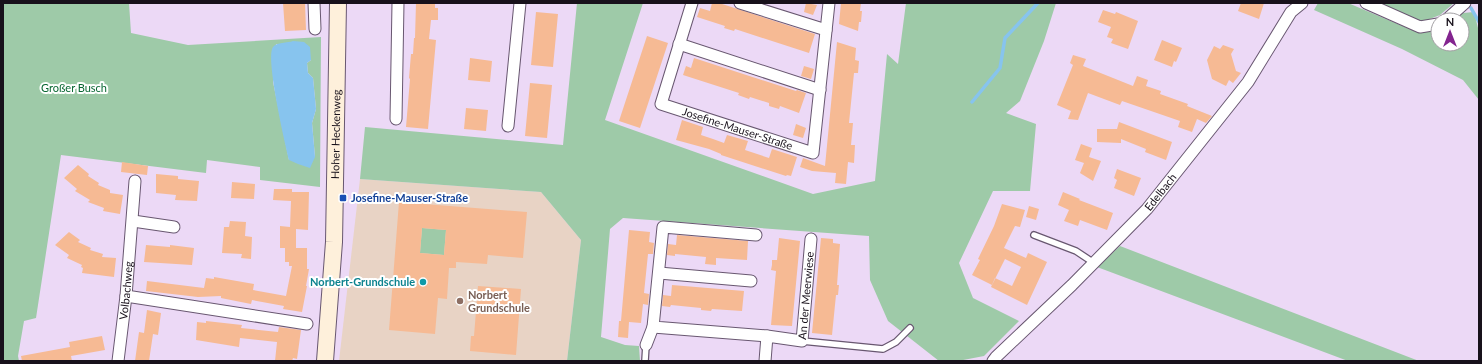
<svg xmlns="http://www.w3.org/2000/svg" width="1482" height="364" font-family="Lato,sans-serif">
  <style>
    .industrial { fill: #e8d3c5 }
    .green { fill: #9ecaa8; fill-rule: evenodd }
    .water { fill: #87c4ee }
    .lines { fill: none; stroke-linecap: round; stroke-linejoin: round }
    .stream { stroke: #87c4ee; stroke-width: 3.5 }
    .building { fill: #f6ba94; fill-rule: evenodd }
    .lane-casing { stroke: #685770; stroke-width: 8 }
    .street-casing { stroke: #685770; stroke-width: 13 }
    .secondary-casing { stroke: #685770; stroke-width: 18 }
    .lane { stroke: #fff; stroke-width: 5.5 }
    .street { stroke: #fff; stroke-width: 11 }
    .secondary { stroke: #fef0db; stroke-width: 16 }
    .transit-dot { fill: #1a4fb4; stroke: #fff; stroke-width: 1.5 }
    .culture-dot { fill: #0f9aa8; stroke: #fff; stroke-width: 1.5 }
    .education-dot { fill: #8d6e63; stroke: #fff; stroke-width: 1.5 }
    .labels { text-anchor: middle; stroke-width: 4; stroke-linejoin: round; paint-order: stroke }
    .park-label { font-size: 11px; fill: #076631; stroke: #fff }
    .street-label { font-size: 11px; fill: #18111b; stroke: #fff }
    .transit-label { font-size: 11px; font-weight: bold; fill: #164399; stroke: #fff; text-anchor: start }
    .culture-label { font-size: 11px; font-weight: bold; fill: #0d838f; stroke: #fff; text-anchor: end }
    .education-label { font-size: 11px; font-weight: bold; fill: #785e54; stroke: #fff; text-anchor: start }
  </style>
  <rect width="100%" height="100%" fill="#ecd9f6"/>
  <!-- industrial -->
  <path class="industrial" d="M360,179L541,192L581,240L567,361H339Z"/>
  <!-- green -->
  <path class="green" d="M3,3H129L131,33L188,45L321,37L320,187L260,180V167L207,160L206,173L61,155L36,318L24,321L18,356L19,361H3ZM276,44H282L311,60L307,63L308,73L313,78L316,109L312,123L315,157L289,160L273,82Z
    M577,3H643L605,120L813,194L875,181L887,54L898,64L906,3H1056L1044,41L1020,101L1006,113L1036,124L1030,191H993L959,263L973,298L1019,321L984,356L958,361H939L888,321L870,280L869,236L623,218L610,229L601,337L625,345L639,346L640,361H567L581,240L541,192L360,179L365,127L563,145Z
    M1318,3H1348L1419,33L1438,30V44H1462V20H1455L1463,13L1474,12L1479,32V100L1463,80L1402,49L1314,10Z
    M1375,3H1454L1440,15L1422,22Z
    M422,228L446,230L444,255L420,253Z
    M1120,246L1419,361H1348L1097,267Z"/>
  <!-- water -->
  <path class="water" d="M293,41L304,42L310,47L311,60L307,63L308,73L313,78L316,109L312,123L315,157L310,168L298,164L289,160C285,143 265,57 273,47C276,42 288,43 293,41Z"/>
  <g class="lines">
    <!-- stream -->
    <path class="stream" d="M1471,8L1479,22
      M972,102L1000,68L1005,38L1038,3"/>
  </g>
  <!-- building -->
  <path class="building" d="M283,3H305L306,30L285,31Z
    M416,3H435V8H438V20H431L429,39L436,40L428,129L406,127L410,79L409,78L411,54H413L414,38H415Z
    M712,3H719L815,34L809,53L735,29L734,31L724,28L725,26L697,17L700,8L710,11Z
    M806,3L817,5L813,15L804,12Z
    M841,3H861L860,11H862L861,22H859L858,31L839,24Z
    M1241,3H1264L1259,19L1238,11Z
    M1103,10L1115,14L1116,12L1138,21L1128,49L1111,43L1113,39L1107,37L1111,27L1098,22Z
    M536,12L558,14L553,67L531,65Z
    M647,36L668,43L640,128L619,121Z
    M1162,40L1182,48L1176,62L1174,61L1172,67L1154,60Z
    M837,42L856,48L855,60L859,61L858,73H854L849,123H853L851,145H855L854,163L848,162L846,184L835,183L836,173L812,171L800,167L803,158L825,166Z
    M1223,45L1234,49L1231,54L1236,71L1241,73L1233,83L1229,80L1226,86L1212,79L1207,60L1214,46L1220,49Z
    M1073,55L1086,59L1083,66L1133,86L1137,76L1148,80L1146,86L1161,91L1160,94L1188,104L1187,106L1212,116L1206,123L1197,119L1192,132L1178,127L1180,121L1122,101L1120,105L1088,93L1078,120L1068,119L1071,111L1057,105L1073,65L1070,63Z
    M470,58L492,61L490,82L468,80Z
    M694,58L796,91L797,90L806,93L799,113L780,106L779,109L769,106V103L750,97L749,99L738,95L739,93L683,75L686,66L691,68Z
    M804,66L814,69L811,79L801,76Z
    M530,83L552,85L547,138L525,136Z
    M466,108L488,110L486,131L464,129Z
    M682,120L703,127L701,135L713,139L724,143L727,135L748,141L745,150L769,158L772,149L797,157L791,176L787,175L786,176L721,155V154L709,149L676,140Z
    M1119,122L1172,142L1166,160L1145,152L1146,149L1121,139V143L1097,142V129H1117Z
    M796,124L806,128L803,138L793,135Z
    M1081,144L1092,148L1089,157L1101,161L1093,181L1080,173L1084,163L1075,160Z
    M122,162L148,166L147,175L121,172Z
    M78,165L89,174L88,176L99,183L98,185L110,190V193L123,195L120,214L103,211L104,208L88,202L90,200L75,191L77,189L64,178Z
    M1117,169L1141,178L1134,196L1114,188L1117,180L1114,178Z
    M156,174L178,176V179L199,181L197,201L175,200L176,195L156,193Z
    M232,182L255,184L254,199L231,198Z
    M274,189H292V192H309L308,230L296,229V248H307V269H309L306,286H307L302,312L283,309L284,306L252,300L251,304L221,298V296L198,297L146,291L147,281L204,288L206,278L214,279V277L254,284L253,290L286,296L292,266H289V262H285V248H280V226L290,227L291,201L273,200Z
    M1063,192L1080,199L1079,200L1113,213L1107,230L1080,220L1078,226L1064,221L1069,210L1058,205Z
    M399,202L527,212L523,258L488,255L487,264L456,262V268H449L447,299L438,298L435,334L389,330ZM422,228L446,230L444,255L420,253Z
    M1002,204L1025,210L1020,227L1015,226L1004,248L1026,258L1028,253L1047,262L1027,305L991,287L995,278L1012,286L1021,267L1005,259L992,285L972,275L980,260L978,259L994,226Z
    M1029,206L1039,209L1036,220L1026,217Z
    M230,221L246,222L245,236L252,237L251,259L241,258L242,254L222,253L224,227H229Z
    M629,230L650,232L649,242L654,243L653,254H648L644,293L649,294L648,305L643,304L641,323L629,322L628,338L618,337L619,321H621Z
    M69,232L80,240L78,242L91,248L90,250L103,254L102,257L116,258L114,277L82,273L83,268L81,267L82,265L67,258L69,255L55,245Z
    M677,235L748,241L747,260L716,258V265L705,264L706,257L675,254V256L667,255L668,244L676,245Z
    M779,238L800,241L792,326L771,325L776,271L771,270L772,265V260H777Z
    M821,238L833,239V243L840,244L837,285H839L838,295H836L832,335L812,333Z
    M146,245L170,247V245L194,248L192,265L144,262Z
    M672,285L744,291L742,311L712,309L711,311L701,310V308L671,305L670,307L662,306L663,295L671,296Z
    M478,286L521,289L516,355L470,351L471,336H474Z
    M147,310L161,313L158,335L153,334L149,361H135L139,332L144,333Z
    M206,321L242,325L241,328L278,332L279,327L301,330L297,359L293,358L292,361H275L277,342L240,338L239,347L196,340L197,322L206,323Z
    M102,336L105,350L71,356L72,361H22L21,356L70,347L69,342Z"/>
  <g class="lines">
    <!-- lane casing -->
    <g class="lane-casing">
      <path id="lane" d="M1034,235L1076,251L1094,263
        M802,341L883,349L896,342L910,328
        M645,361L646,345"/>
    </g>
    <!-- street casing -->
    <g class="street-casing">
      <g id="street">
        <path d="M314,3L315,29"/>
        <path id="s1" d="M692,3L661,104L813,153L829,3"/>
        <path d="M740,3L826,30"/>
        <path d="M1366,3L1420,27L1438,24"/>
        <path d="M1446,20L1465,3"/>
        <path d="M679,44L820,90"/>
        <path d="M396,119L398,3"/>
        <path d="M508,126L520,3"/>
        <path d="M133,221L174,227"/>
        <path d="M756,235L663,227L653,327L767,336"/>
        <path d="M659,273L751,281"/>
        <path d="M126,296L307,324"/>
        <path d="M646,345L653,327"/>
        <path id="s2" d="M118,361L126,296L135,181"/>
        <path id="s3" d="M765,361L767,336L802,341L811,239"/>
        <path id="s4" d="M993,361L996,357L1072,285L1147,209L1248,82L1291,12L1302,3"/>
      </g>
    </g>
    <!-- secondary casing -->
    <g class="secondary-casing">
      <g id="secondary">
        <path id="s5" d="M325,361L334,242L338,3"/>
      </g>
    </g>
    <!-- lane -->
    <use href="#lane" class="lane"/>
    <!-- street -->
    <use href="#street" class="street"/>
    <!-- secondary -->
    <use href="#secondary" class="secondary"/>
  </g>
  <!-- markers -->
  <rect class="transit-dot" x="339" y="194" width="8" height="8" rx="2"/>
  <circle class="culture-dot" cx="423" cy="282" r="4"/>
  <circle class="education-dot" cx="460" cy="301" r="4"/>
  <g class="labels">
    <!-- park labels -->
    <g class="park-label">
      <text x="74" y="92">Großer Busch</text>
    </g>
    <!-- street labels -->
    <g class="street-label">
      <text dy="4" stroke="none"><textPath href="#s1" startOffset="186">Josefine-Mauser-Straße</textPath></text>
      <text dy="4" stroke="none"><textPath href="#s5" startOffset="227">Hoher Heckenweg</textPath></text>
      <text dy="4" stroke="none"><textPath href="#s4" startOffset="238">Edelbach</textPath></text>
      <text dy="4" stroke="none"><textPath href="#s2" startOffset="71">Volbachweg</textPath></text>
      <text dy="4" stroke="none"><textPath href="#s3" startOffset="106">An der Meerwiese</textPath></text>
    </g>
    <!-- transit labels -->
    <g class="transit-label">
      <text x="351" y="202">Josefine-Mauser-Straße</text>
    </g>
    <!-- culture labels -->
    <g class="culture-label">
      <text x="415" y="286">Norbert-Grundschule</text>
    </g>
    <!-- education labels -->
    <g class="education-label">
      <text x="468" y="299">Norbert<tspan x="468" dy="13">Grundschule</tspan></text>
    </g>
  </g>
  <!-- border -->
  <rect width="1482" height="364" fill="none" stroke="#18111b" stroke-width="8"/>
  <!-- north arrow -->
  <g transform="translate(1450 32)"><circle r="19" fill="#ffffff" stroke="#a3a0a4"/>
  <path d="M0-3L7 15L0 10L-7 15Z" fill="#83248f"/>
  <text y="-6" font-size="11" font-weight="bold" text-anchor="middle" fill="#18111b">N</text>
  </g>
</svg>
